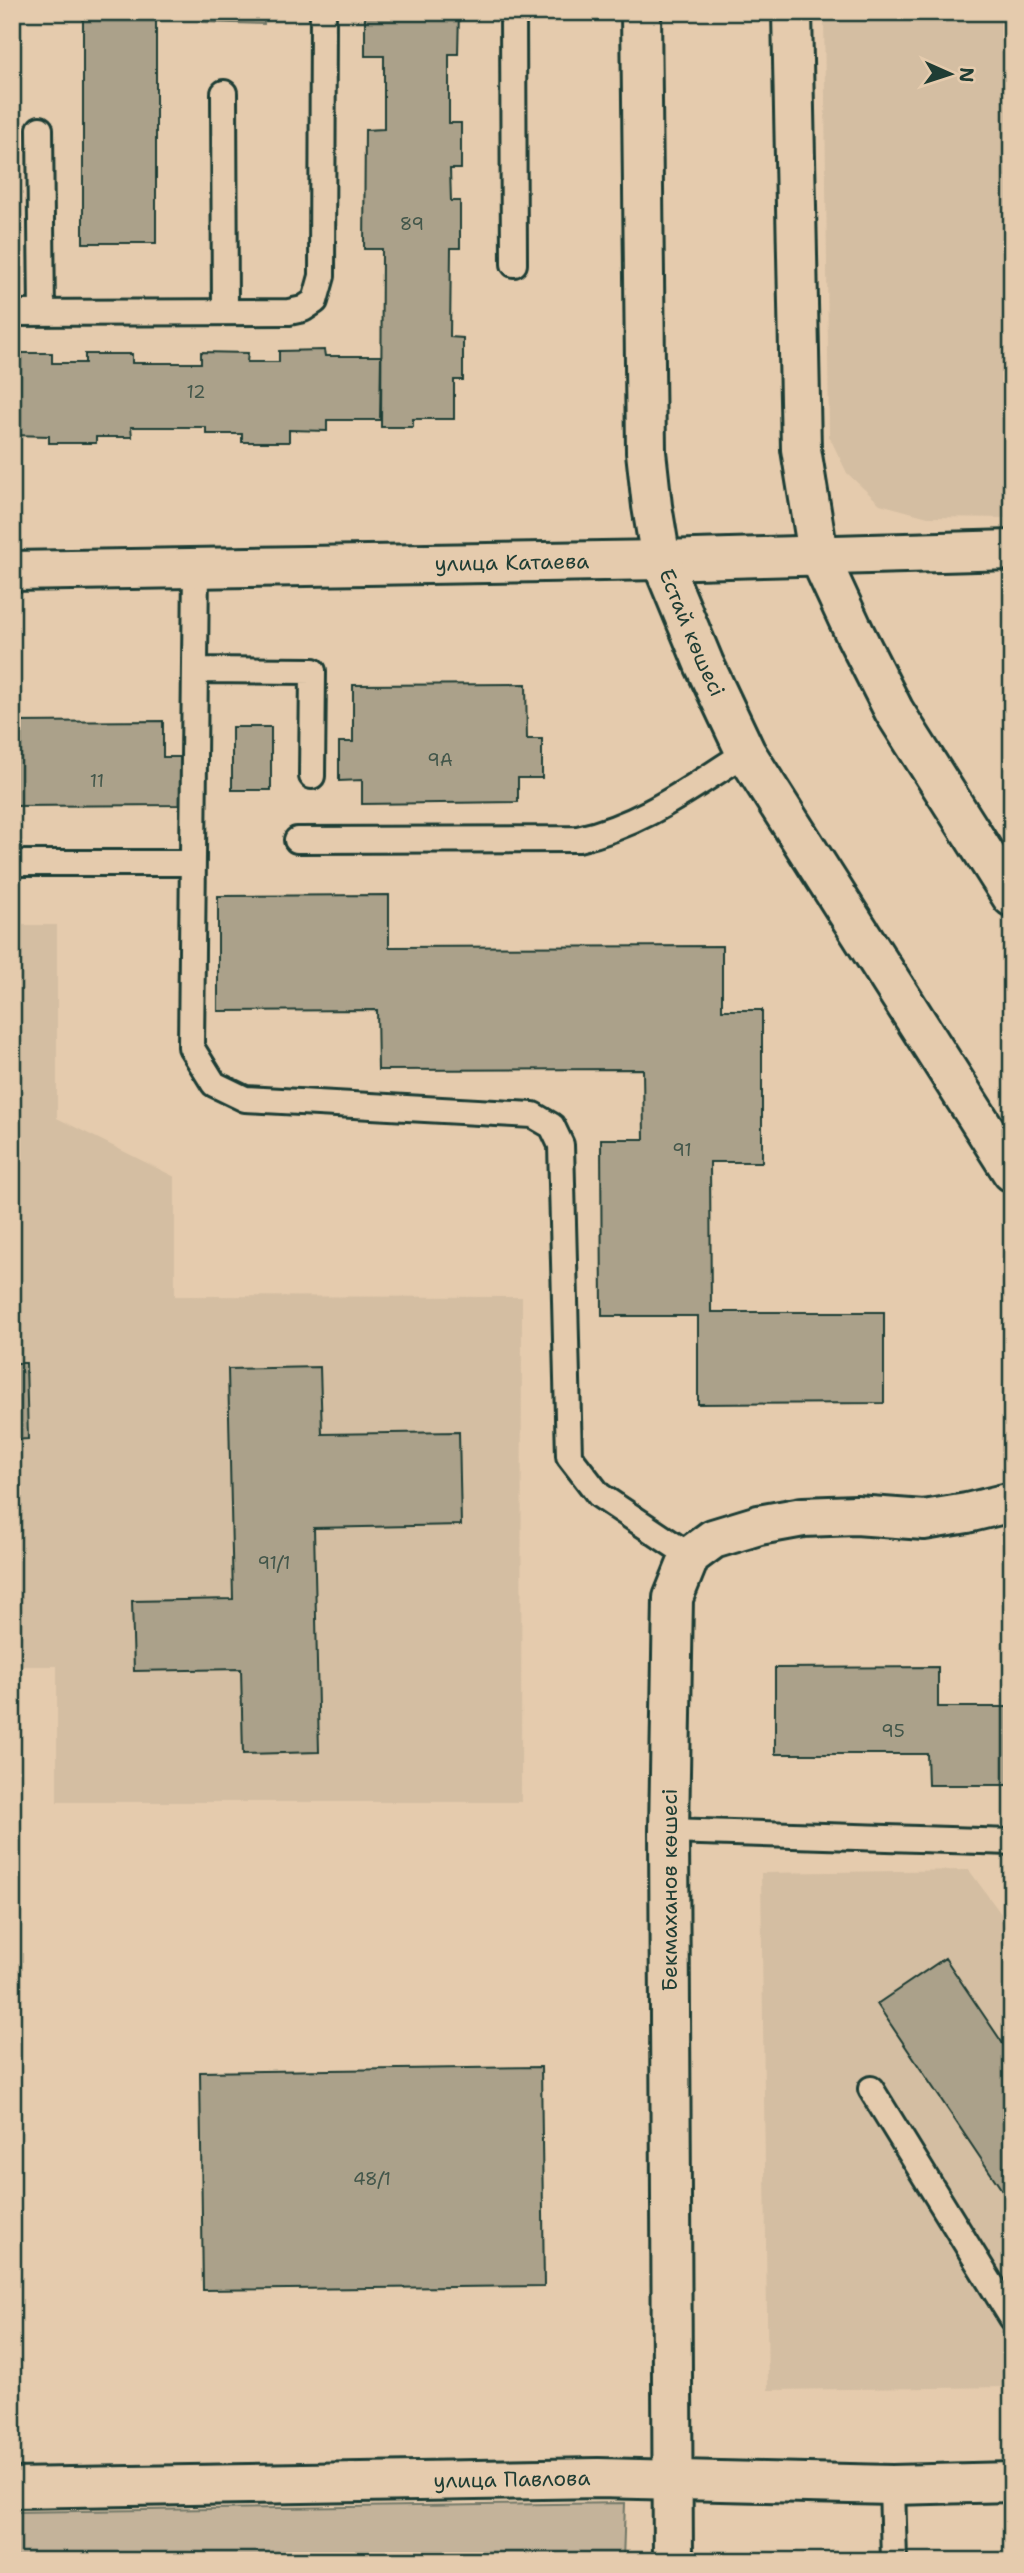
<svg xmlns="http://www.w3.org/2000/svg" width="1024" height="2573" font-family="'Shantell Sans',sans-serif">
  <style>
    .built { fill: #d4bea2 }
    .green { fill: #c4b39a; stroke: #727867; stroke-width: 2 }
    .building { fill: #aba18a; stroke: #1f3d34; stroke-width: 2 }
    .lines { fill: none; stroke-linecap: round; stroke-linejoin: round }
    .service-casing { stroke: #1f3d34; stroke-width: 30 }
    .minor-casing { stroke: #1f3d34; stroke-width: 44 }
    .tertiary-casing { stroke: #1f3d34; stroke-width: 44 }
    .primary-casing { stroke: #1f3d34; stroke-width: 44 }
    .service { stroke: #e5cbad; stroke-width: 24 }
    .minor { stroke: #e5cbad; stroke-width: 38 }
    .tertiary { stroke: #e5cbad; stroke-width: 38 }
    .primary { stroke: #e5cbad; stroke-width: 38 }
    .labels { text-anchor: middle; stroke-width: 7; stroke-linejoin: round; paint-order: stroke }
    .number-label { font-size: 18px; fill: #42564a }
    .street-label { font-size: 21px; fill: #1f3d34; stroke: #e5cbad }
  </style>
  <rect width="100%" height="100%" fill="#e5cbad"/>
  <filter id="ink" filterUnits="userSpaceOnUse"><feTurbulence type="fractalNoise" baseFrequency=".0143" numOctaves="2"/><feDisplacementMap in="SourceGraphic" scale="14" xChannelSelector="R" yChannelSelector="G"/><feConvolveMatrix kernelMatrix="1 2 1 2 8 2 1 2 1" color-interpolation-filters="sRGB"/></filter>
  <g filter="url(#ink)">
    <!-- built -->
    <path class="built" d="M824,12H1012V518L928,517L880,504L847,473L829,436Z
      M12,925H57V1118L175,1177V1296L522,1297L521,1802H57V1666H12Z
      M969,1870L1012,1929V2387L768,2390L761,1873Z"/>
    <!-- green -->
    <path class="green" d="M204,12H264V24L203,22Z
      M625,2503L623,2561H12V2512Z"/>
    <!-- building -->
    <path class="building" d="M83,12H156V243H83Z
      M365,12H459L458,54H449V123H461V169H450L451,201H460V248H451L450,337L463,338V380H454V419H413V427H381L382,249H364L365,130L384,129V56H365Z
      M324,350L325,356H381L380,420H327V431L289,430V442H242V434H206V427H131L132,437H96V443H49V436L12,435V353H52V363H85V354H132V363H201V352L248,353L247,362H279V351Z
      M526,684L527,739H542V778H518V802L362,804V780L339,781V742H353V685Z
      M163,721V757H181V805L12,806V722Z
      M232,727H271V790H232Z
      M389,895V947L722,946V1010H762V1162H710L711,1312H884V1403L698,1404V1316H602L601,1139H644L643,1069L378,1070L377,1010L218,1011V896Z
      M12,1363H26L28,1439L12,1440Z
      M320,1367L322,1434L459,1432L461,1525L314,1528L319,1752L243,1754L241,1669L134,1671L132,1601L233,1599L228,1369Z
      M938,1667V1707H1012V1785H928L927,1754H775V1668Z
      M945,1958L1012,2057V2205L877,2004Z
      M541,2067L544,2286L203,2290L200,2072Z"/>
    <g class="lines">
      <!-- service casing -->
      <g class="service-casing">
        <path id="service" d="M513,12L514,264
          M224,93L225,312
          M40,129L42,313
          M12,313L289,312L303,309L315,301L322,276L323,12
          M196,567L191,1047L214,1084L245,1099L533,1115L552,1126L561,1145L569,1456L599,1495L690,1556
          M195,670L313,671L312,776
          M297,840L578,839C643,825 691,787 746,753
          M12,863H192
          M669,1831L1012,1842
          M871,2089L1012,2318
          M892,2485L894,2561"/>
      </g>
      <!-- minor casing -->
      <g class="minor-casing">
        <g id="minor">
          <path id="s1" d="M12,2488L598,2478L892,2485L1012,2482"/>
        </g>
      </g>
      <!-- tertiary casing -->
      <g class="tertiary-casing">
        <g id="tertiary">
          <path id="s2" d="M12,571L661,560L1012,550"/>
          <path d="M673,2561L669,1831L673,1598L690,1556L713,1539L759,1525L803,1517L856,1515L924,1520L967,1513L1012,1502"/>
        </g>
      </g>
      <!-- primary casing -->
      <g class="primary-casing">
        <g id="primary">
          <path id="s3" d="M641,12L646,452L652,506L661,560L704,664L746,753L1012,1172"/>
          <path d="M792,12L801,449L818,554L854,632L894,711L1012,897"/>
        </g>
      </g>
      <!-- service -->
      <use href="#service" class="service"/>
      <!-- minor -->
      <use href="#minor" class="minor"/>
      <!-- tertiary -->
      <use href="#tertiary" class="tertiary"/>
      <!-- primary -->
      <use href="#primary" class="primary"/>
    </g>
  </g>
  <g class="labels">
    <!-- number labels -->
    <g class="number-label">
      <text x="412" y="230">89</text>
      <text x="196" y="398">12</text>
      <text x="440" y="766">9А</text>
      <text x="97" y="787">11</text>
      <text x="682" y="1156">91</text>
      <text x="274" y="1569">91/1</text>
      <text x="893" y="1737">95</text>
      <text x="372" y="2185">48/1</text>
    </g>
    <!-- street labels -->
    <g class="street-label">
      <text dy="7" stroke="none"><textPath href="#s2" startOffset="500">улица Катаева</textPath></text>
      <text dy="7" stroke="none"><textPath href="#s3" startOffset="628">Естай көшесі</textPath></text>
      <text transform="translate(670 1890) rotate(-90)" y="7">Бекмаханов көшесі</text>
      <text dy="7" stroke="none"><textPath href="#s1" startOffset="500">улица Павлова</textPath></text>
    </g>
  </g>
  <!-- margin -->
  <rect width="1024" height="2573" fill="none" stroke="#e5cbad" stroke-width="42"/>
  <rect x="21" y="21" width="982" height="2531" fill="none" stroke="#1f3d34" stroke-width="2.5" filter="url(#ink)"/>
  <!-- north arrow -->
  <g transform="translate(950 74) rotate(93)" stroke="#e5cbad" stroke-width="5" paint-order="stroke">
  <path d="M0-5L12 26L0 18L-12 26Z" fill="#1f3d34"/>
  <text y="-10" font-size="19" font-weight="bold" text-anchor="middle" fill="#1f3d34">N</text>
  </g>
</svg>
